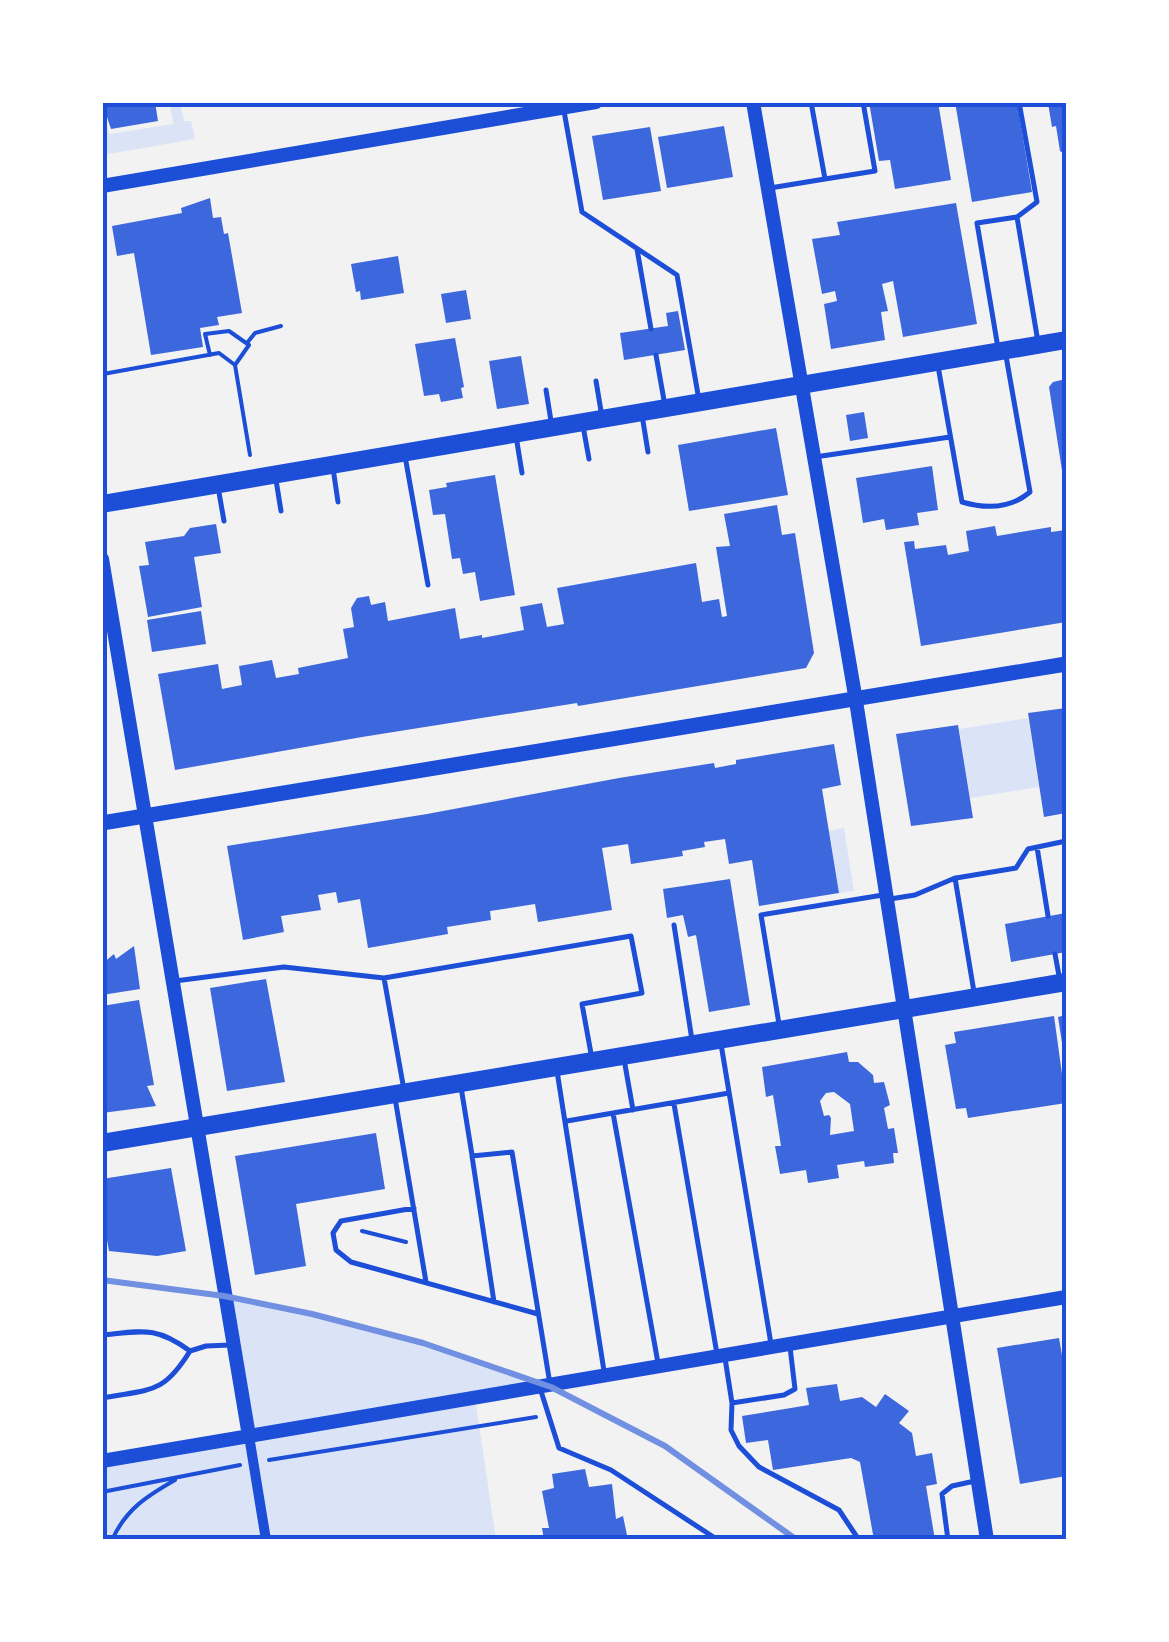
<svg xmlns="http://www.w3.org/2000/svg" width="1169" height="1642" font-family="Lato,sans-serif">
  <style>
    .green { fill: #dbe4f7 }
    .building { fill: #3d67dc; fill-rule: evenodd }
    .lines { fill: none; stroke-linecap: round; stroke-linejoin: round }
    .path { stroke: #1d4ed8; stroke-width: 4 }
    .service { stroke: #1d4ed8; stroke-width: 5 }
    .minor { stroke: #1d4ed8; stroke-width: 10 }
    .tertiary { stroke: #1d4ed8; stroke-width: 14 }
    .secondary { stroke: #1d4ed8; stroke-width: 15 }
    .primary { stroke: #1d4ed8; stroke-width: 18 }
    .rail { stroke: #7290e2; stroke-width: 6 }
    .neatline { fill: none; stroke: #1d4ed8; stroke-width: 4 }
  </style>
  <rect width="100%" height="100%" fill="#f2f2f2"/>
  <!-- green -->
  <path class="green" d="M170,103H180L184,121H191L195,139L103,155V113L109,134L173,124Z
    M1028,718L1039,787L970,798L959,729Z
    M844,828L854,891L839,893L829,831Z
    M224,1296C336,1318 434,1347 542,1386L249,1433Z
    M475,1398L496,1539L103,1540V1461Z"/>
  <!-- building -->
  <path class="building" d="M102,102H155L158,121L111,129Z
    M869,102H938L951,180L895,189L890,160L879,161Z
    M955,102H1017L1032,192L972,202Z
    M1050,102H1066V155L1060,151L1056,126L1052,127L1048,103Z
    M724,126L733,177L667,188L658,137Z
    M650,127L661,191L603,200L592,136Z
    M210,198L213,218L221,217L224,234L228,233L242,313L217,317L219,325L200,328L203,347L151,355L134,253L117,256L112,226L182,213L181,208Z
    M956,203L977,324L903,337L893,281L882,284L888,311L881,312L885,340L831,349L824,304L837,301L835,291L822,294L812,239L840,235L837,222Z
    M398,256L404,293L361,300L360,291L356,292L351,264Z
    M466,290L471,319L446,323L441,294Z
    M678,311L685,350L624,360L620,333L668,326L666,313Z
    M455,338L464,387L461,388L463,398L441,402L439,394L424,396L415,344Z
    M521,356L529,404L497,409L489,361Z
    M1066,379V483H1064L1049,387L1053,382Z
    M864,412L868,438L850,441L846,415Z
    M776,428L788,495L689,511L678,445Z
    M932,466L938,510L917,513L919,525L886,530L884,519L863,523L856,478Z
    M495,475L515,595L480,601L475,572L463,574L460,558L452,559L445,514L433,515L429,490L447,487L446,483Z
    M777,505L782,535L795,533L814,653L806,668L578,706L577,703L362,737L175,770L158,674L218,664L222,689L242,685L239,666L272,660L276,678L299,674L298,668L348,658L343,629L354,627L351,608L357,598L369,596L371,605L385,602L388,621L455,608L460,639L482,635V638L524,630L520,607L542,603L547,627L564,624L557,588L696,563L702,602L719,599L722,617L727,616L716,547L730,546L724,514Z
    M216,524L221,553L194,557L202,607L148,617L139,566L149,565L145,542L184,536L190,528Z
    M995,526L997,536L1051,527V532L1066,530V622L921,646L904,542L914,541L915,549L946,545L948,555L969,551L966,531Z
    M201,611L206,644L152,652L147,620Z
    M1066,708V813L1044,817L1028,713Z
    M958,725L973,818L911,826L896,734Z
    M834,744L841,785L822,789L839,893L759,906L752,860L729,864L725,839L704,842L705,847L682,851L683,856L631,864L628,844L602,848L612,910L538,922L535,904L490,911L491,920L447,927L448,934L368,948L360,899L338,903L336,892L318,895L321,910L281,916L284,932L243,940L227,846L427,814L619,778L714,763L715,768L736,764V760Z
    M730,879L750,1005L709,1012L696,935L688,937L683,915L667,918L663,889Z
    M1066,913V952L1011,962L1005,924Z
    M134,946L140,989L102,995V964L114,954L116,959Z
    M266,979L285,1082L227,1091L210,988Z
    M139,1000L154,1085L147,1086L156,1106L102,1113V1006Z
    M1066,1015V1056H1064L1058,1017Z
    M1054,1016L1066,1103L968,1118L966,1108L956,1109L945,1045L956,1043L954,1032Z
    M847,1052L849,1062H858L873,1075L874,1083L884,1082L890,1105L884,1108L888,1129L894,1128L898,1153H893L894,1163L865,1167L864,1161L837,1165L839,1178L808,1183L806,1170L780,1174L775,1146H781L773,1095L766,1097L762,1067ZM834,1092L850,1104L854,1131L830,1135L831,1118L829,1115L824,1116L820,1101L826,1093Z
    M376,1133L385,1189L296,1204L306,1266L255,1275L235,1156Z
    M171,1168L186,1251L157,1256L109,1251L102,1213V1179Z
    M1059,1338L1066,1378V1476L1020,1484L997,1348Z
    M837,1384L840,1401L862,1397L876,1407L885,1394L909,1411L899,1423L912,1433L916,1456L932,1453L937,1484L926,1486L935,1540H899L898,1537L874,1540L860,1462L851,1458L773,1470L768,1440L746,1443L742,1416L809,1405L806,1388Z
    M585,1469L589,1487L612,1484L616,1519L623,1516L628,1540H544L542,1528H549L542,1491L554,1488L552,1474Z"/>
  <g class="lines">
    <!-- path -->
    <path class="path" d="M247,343L255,333L281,326
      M210,355L205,334L229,331L249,345L235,365
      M103,374L219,353L235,365L250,455
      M362,1231L406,1242
      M269,1460L536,1417
      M102,1492L240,1465
      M112,1540C126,1509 147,1496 175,1480"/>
    <!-- service -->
    <path class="service" d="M564,111L582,212L677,275L699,400
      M825,179L875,171L863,102
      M770,188L825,179L811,102
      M1017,217L1037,202L1019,102
      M637,249L651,329
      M998,348L977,223L1017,217L1038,342
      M656,355L665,406
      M938,366L962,502C986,509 1010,509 1030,492L1006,356
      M596,381L602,417
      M546,390L551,421
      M642,415L648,452
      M583,426L589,459
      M516,436L522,473
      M405,456L428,585
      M815,457L950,437
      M333,468L338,502
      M276,480L281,511
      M218,487L224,521
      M1037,847L1048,916
      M956,878L1016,868L1028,849L1066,841
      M890,899L915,895L955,878L974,992
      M674,925L692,1040
      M1055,954L1060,981
      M175,981L284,967L384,978
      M779,1024L761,915L883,895
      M721,1044L771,1344
      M624,1059L633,1110
      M557,1071L604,1371
      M461,1087L472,1155
      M404,1090L384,978L631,936L642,993L582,1004L592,1059
      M395,1098L426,1282
      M674,1104L717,1354
      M567,1121L613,1113
      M414,1208L341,1221L333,1233L336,1250L351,1262L538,1314
      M494,1302L472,1156L512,1152L550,1384
      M102,1335C143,1331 156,1326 190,1351
      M725,1358L732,1403L731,1430L739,1446L759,1467L839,1510L859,1540
      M658,1363L613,1113L729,1093
      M540,1388L559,1448L611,1470L718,1540
      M102,1398C150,1389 163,1395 190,1351L206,1346L230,1345
      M732,1403L784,1395L795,1389L790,1347
      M948,1540L942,1494L952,1486L975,1481"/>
    <!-- minor -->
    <path class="minor" d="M249,1436L266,1540"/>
    <!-- tertiary -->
    <path class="tertiary" d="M753,102L856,701L987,1540
      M102,186L596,102
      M102,559L249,1436
      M102,1461L1066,1297"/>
    <!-- secondary -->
    <path class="secondary" d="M102,823L1066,664"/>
    <!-- primary -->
    <path class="primary" d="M102,504L1066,340
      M102,1143L1066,982"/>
    <!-- rail -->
    <path class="rail" d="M102,1280L224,1296L312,1314L423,1343L551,1387L665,1446L797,1540"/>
  </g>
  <!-- border -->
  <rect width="1169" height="1642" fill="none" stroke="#ffffff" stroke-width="210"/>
  <rect x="105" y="105" width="959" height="1432" class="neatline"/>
</svg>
